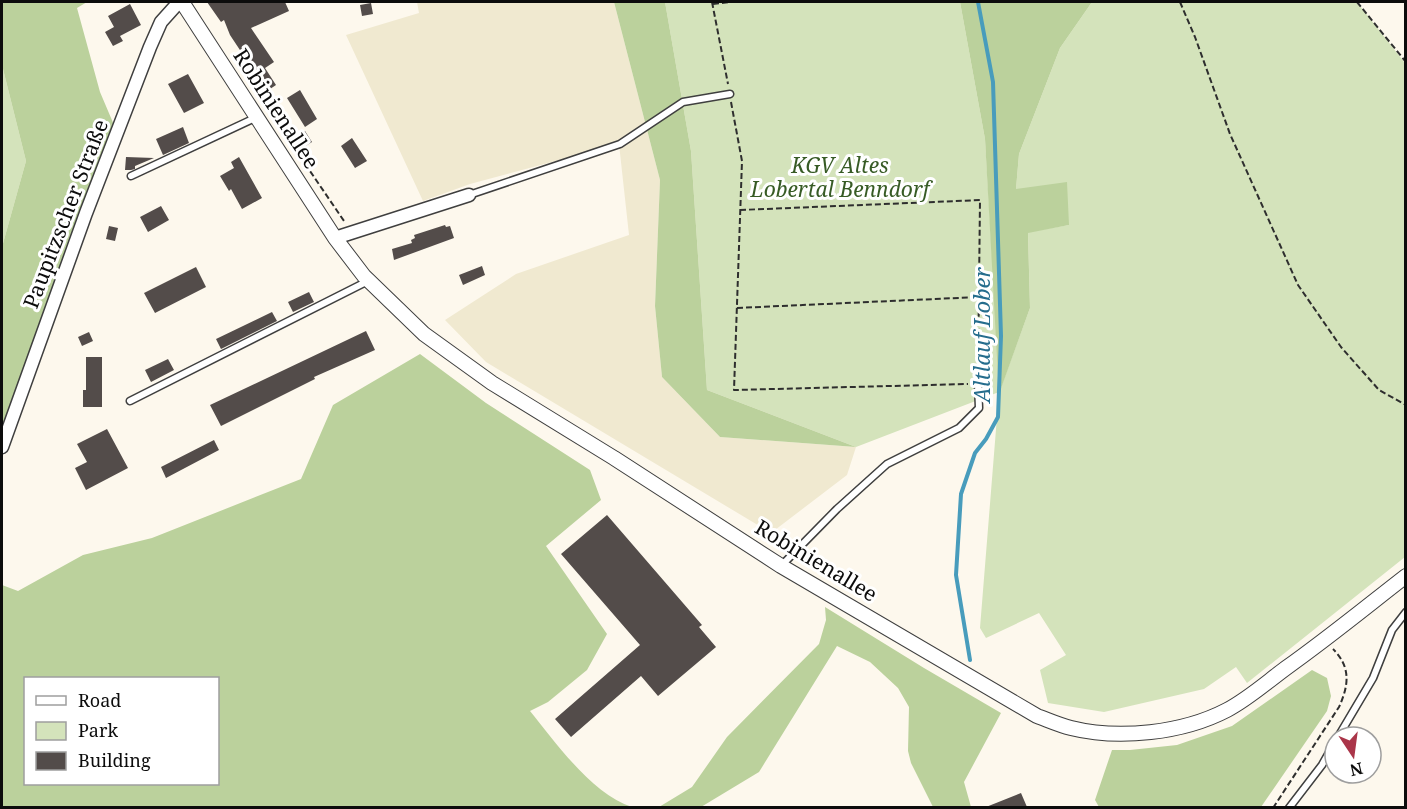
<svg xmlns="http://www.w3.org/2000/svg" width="1407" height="809" font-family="'Noto Serif',serif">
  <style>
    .farmland { fill: #f0e9d0 }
    .green { fill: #d4e3bb }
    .forest { fill: #bbd19c; fill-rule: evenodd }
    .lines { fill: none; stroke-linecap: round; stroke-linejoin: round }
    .stream { stroke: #489cbc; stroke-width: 4 }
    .building { fill: #534c4a }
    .service-casing { stroke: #3f3f3f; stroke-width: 9 }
    .minor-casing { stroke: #3f3f3f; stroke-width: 15 }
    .tertiary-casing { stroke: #3f3f3f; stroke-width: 16 }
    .path { stroke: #2e2e2e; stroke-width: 2; stroke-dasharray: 6 3; stroke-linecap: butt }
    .service { stroke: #fff; stroke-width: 6 }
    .minor { stroke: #fff; stroke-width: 12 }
    .tertiary { stroke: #fff; stroke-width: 14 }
    .labels { text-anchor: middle; stroke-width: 6; stroke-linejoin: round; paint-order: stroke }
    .street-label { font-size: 21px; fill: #0c0c0c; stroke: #fff }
    .park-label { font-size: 21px; font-style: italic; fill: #375b25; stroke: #fff }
    .water-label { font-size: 22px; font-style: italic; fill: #256d8d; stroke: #fff }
  </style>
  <rect width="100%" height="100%" fill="#fdf8ed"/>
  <!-- farmland -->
  <path class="farmland" d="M417,2H614L660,180L655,306L662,377L720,437L856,447L847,475L771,533L486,362L445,320L516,274L629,235L619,144L470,184L423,201L346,35L419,13Z"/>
  <!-- green -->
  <path class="green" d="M665,2H960L985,139L1000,390L1030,308L1028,232L1069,225L1016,189L1019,154L1060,48L1092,2H1357L1405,63V557L1247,683L1236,667L1204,689L1104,712L1048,703L1040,670L1066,655L1039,613L986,638L980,628L999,392L856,447L707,390L691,151Z
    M2,65L26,161L2,247Z"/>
  <!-- forest -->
  <path class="forest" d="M2,2H87L77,8L100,92L114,125L52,290L2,435V247L26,161L2,65Z
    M614,2H665L691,151L707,390L856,447L720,437L662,377L655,306L660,180Z
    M960,2H1092L1060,48L1019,154L1016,189L1067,182L1069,225L1028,233L1030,308L999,394L985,139Z
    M420,354L486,403L590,470L601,500L546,546L607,634L587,670L548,702L530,711C555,742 593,795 632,807H2V585L18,591L83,555L152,538L301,479L333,405ZM26,678H218V784H26Z
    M825,607L924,668L1001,713L964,782L971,807H933L911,763L908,751L909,707L898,688L870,662L837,646L759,772L701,807H659L692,787L727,737L819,644L826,620Z
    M1312,670L1327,678L1331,696L1327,711L1261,807H1099L1095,800L1112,750H1130L1177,745L1232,726Z"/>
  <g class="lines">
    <!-- stream -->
    <path class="stream" d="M970,660L956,575L961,494L975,453L986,439L998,417L1001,336L993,82L978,2"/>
  </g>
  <!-- building -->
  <path class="building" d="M207,2H285L289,11L251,28L274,62L265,68L276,85L267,91L230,35L224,20L221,22Z
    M371,3L373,14L362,16L360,5Z
    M130,4L141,25L120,36L123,41L113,46L105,32L114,27L108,16Z
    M188,74L204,103L184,113L168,84Z
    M300,90L317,119L305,127L287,98Z
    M183,127L189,143L163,155L156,139Z
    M305,131L312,142L304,147L297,136Z
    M352,138L367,161L355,168L341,146Z
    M126,157L154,158L135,166V169L131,170H125Z
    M239,157L262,198L242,209L231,189L229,191L220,176L234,168L231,162Z
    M161,206L169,220L148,232L140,217Z
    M445,225L446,227L450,226L454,238L394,260L392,249L412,243L411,240L415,238L414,235Z
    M109,226L118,228L115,241L106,239Z
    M482,266L485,275L463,285L459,275Z
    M196,267L206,287L155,313L144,293Z
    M309,292L314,302L293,312L288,302Z
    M272,312L277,321L221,349L216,339Z
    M366,331L375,350L314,377L315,379L221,426L210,405Z
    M89,332L93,341L82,346L78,337Z
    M86,357H102V407H83V390H86Z
    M168,359L174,370L151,382L145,370Z
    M107,429L128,468L86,490L75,468L87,462L77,444Z
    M214,440L219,450L166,478L161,467Z
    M607,515L702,625L699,627L716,647L658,696L641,676L571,737L555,719L640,645L561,554Z
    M1021,793L1027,807H986Z"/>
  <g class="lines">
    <!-- service casing -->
    <g class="service-casing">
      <path id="service" d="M131,176L255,118
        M469,195L620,144L683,102L730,94
        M130,401L368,281
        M782,565L837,509L887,464L959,428L979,408L978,384
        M1338,737L1373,678L1392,630L1406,612
        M1289,808L1322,765L1335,742"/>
    </g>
    <!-- minor casing -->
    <g class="minor-casing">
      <path id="minor" d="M335,238L469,195
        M2,447L86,213L150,47L161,22L179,2"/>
    </g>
    <!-- tertiary casing -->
    <g class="tertiary-casing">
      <path id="tertiary" d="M182,2L335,238L364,276L424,334L492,383L614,458L781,566L1037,716C1048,720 1059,725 1071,728C1119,740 1183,733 1227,710C1248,699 1267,682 1286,668C1327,639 1366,607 1406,576"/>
    </g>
    <!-- path -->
    <path class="path" d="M712,2L728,84
      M1180,2L1195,37L1230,134L1298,285L1341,347L1379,390L1406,405
      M1357,2L1406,62
      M713,4L731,2
      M731,102L742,161L734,390L968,384
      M295,149L344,221
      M740,210L980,200L978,376
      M737,308L979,297
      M1273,808L1339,707C1349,685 1351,667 1333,649"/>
    <!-- service -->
    <use href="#service" class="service"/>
    <!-- minor -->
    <use href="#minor" class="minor"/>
    <!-- tertiary -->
    <use href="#tertiary" class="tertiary"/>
  </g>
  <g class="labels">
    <!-- street labels -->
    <g class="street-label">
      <text transform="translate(276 109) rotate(57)" y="7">Robinienallee</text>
      <text transform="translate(66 214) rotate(-69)" y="7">Paupitzscher Straße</text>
      <text transform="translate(816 561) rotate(31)" y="7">Robinienallee</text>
    </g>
    <!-- park labels -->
    <g class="park-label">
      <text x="840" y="173">KGV Altes<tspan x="840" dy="24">Lobertal Benndorf</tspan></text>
    </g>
    <!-- water labels -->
    <g class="water-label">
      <text transform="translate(982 335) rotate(-90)" y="8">Altlauf Lober</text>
    </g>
  </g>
  <!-- border -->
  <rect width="1407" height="809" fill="none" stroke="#0c0c0c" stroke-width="6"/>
  <!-- legend -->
  <rect x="24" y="677" width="195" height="108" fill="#ffffff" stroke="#9e9e9e" stroke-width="1.5"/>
  <rect x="36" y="696" width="30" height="9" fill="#ffffff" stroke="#9e9e9e" stroke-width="1.5"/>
  <text x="78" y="707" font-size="18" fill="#0c0c0c">Road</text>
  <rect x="36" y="722" width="30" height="18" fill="#d4e3bb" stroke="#9e9e9e" stroke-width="1.5"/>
  <text x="78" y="737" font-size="18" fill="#0c0c0c">Park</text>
  <rect x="36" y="752" width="30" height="18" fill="#534c4a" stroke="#9e9e9e" stroke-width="1.5"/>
  <text x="78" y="767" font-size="18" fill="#0c0c0c">Building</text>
  <!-- north arrow -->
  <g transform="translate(1353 755) rotate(167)"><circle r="28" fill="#ffffff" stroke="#9e9e9e" stroke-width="1.5"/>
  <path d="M0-4.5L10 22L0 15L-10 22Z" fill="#aa3549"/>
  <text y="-9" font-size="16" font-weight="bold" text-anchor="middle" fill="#0c0c0c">N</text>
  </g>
</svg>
